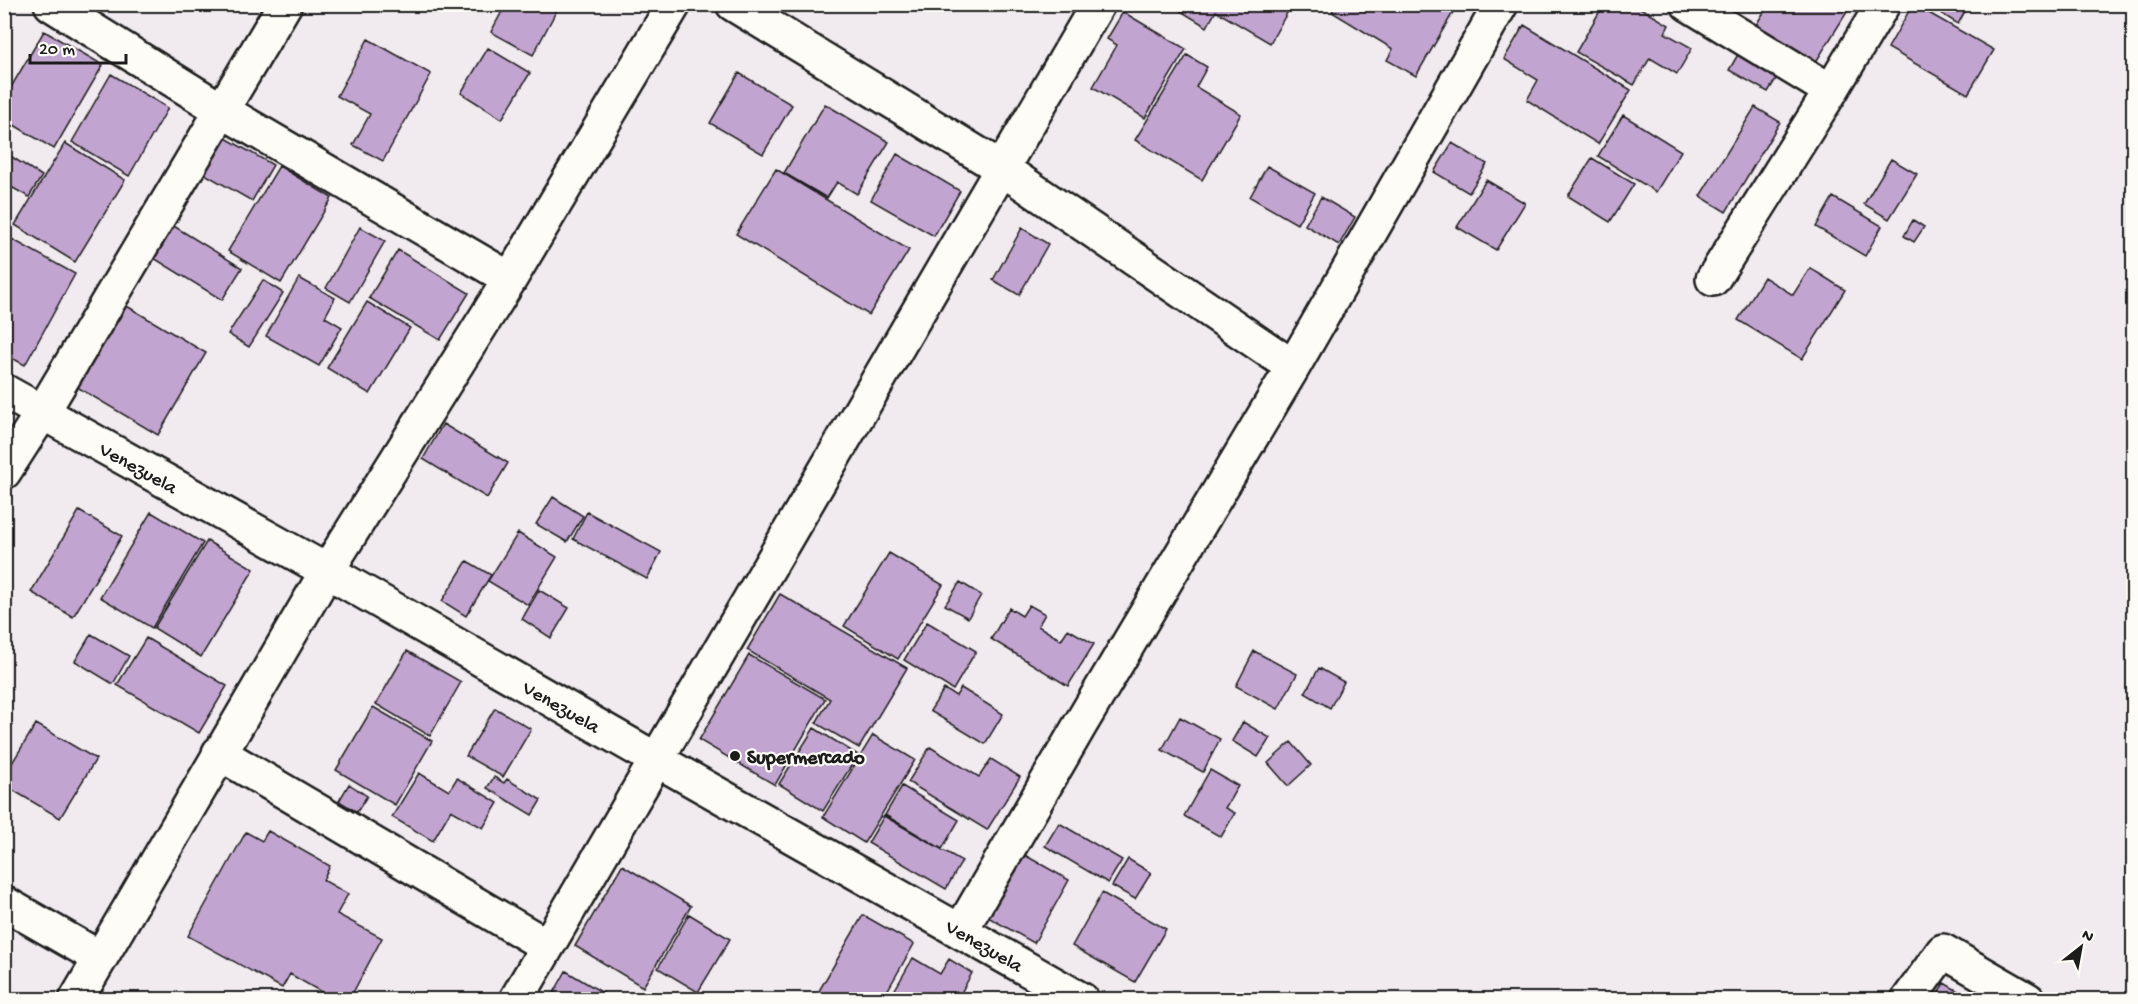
<svg xmlns="http://www.w3.org/2000/svg" width="2138" height="1004" font-family="'Gochi Hand',sans-serif">
  <style>
    .building { fill: #c2a4d0; stroke: #1c1c1c; stroke-width: 1.5 }
    .lines { fill: none; stroke-linecap: round; stroke-linejoin: round }
    .minor-casing { stroke: #1c1c1c; stroke-width: 38 }
    .minor { stroke: #fdfcf7; stroke-width: 33 }
    .poi-dot { fill: #1c1c1c; stroke: #fdfcf7; stroke-width: 2 }
    .labels { text-anchor: middle; stroke-width: 4.5; stroke-linejoin: round; paint-order: stroke }
    .street-label { font-size: 20px; fill: #1c1c1c; stroke: #fdfcf7 }
    .poi-label { font-size: 20px; font-weight: bold; fill: #1c1c1c; stroke: #fdfcf7; text-anchor: start }
  </style>
  <rect width="100%" height="100%" fill="#f1eaef"/>
  <filter id="ink" filterUnits="userSpaceOnUse"><feTurbulence type="fractalNoise" baseFrequency=".0167" numOctaves="2"/><feDisplacementMap in="SourceGraphic" scale="12" xChannelSelector="R" yChannelSelector="G"/><feConvolveMatrix kernelMatrix="1 2 1 2 8 2 1 2 1" color-interpolation-filters="sRGB"/></filter>
  <g filter="url(#ink)">
    <!-- building -->
    <path class="building" d="M506,4H560L533,55L491,32Z
      M1169,4H1292L1270,43L1216,11L1207,27Z
      M1336,4H1458L1416,76L1387,60L1393,49L1332,12Z
      M1604,4H1634L1669,25L1665,33L1692,48L1677,74L1650,58L1634,85L1576,52Z
      M1769,4H1852L1814,65L1754,28Z
      M1913,4L1994,50L1968,94L1888,48Z
      M1926,4H1969L1958,24Z
      M1123,12L1186,49L1145,118L1093,87L1117,45L1107,39Z
      M1524,25L1631,90L1598,144L1527,100L1538,80L1504,59Z
      M44,31L103,65L54,149L4,119V99Z
      M368,39L431,74L383,161L353,145L370,114L337,96Z
      M488,48L530,73L502,119L461,93Z
      M1740,51L1779,74L1768,92L1729,70Z
      M1187,55L1207,67L1196,87L1241,114L1202,180L1135,140Z
      M739,73L792,105L763,154L710,123Z
      M111,74L168,108L129,176L72,142Z
      M825,104L889,142L857,194L837,182L827,198L784,173Z
      M1755,107L1780,122L1726,212L1700,196Z
      M1623,115L1681,151L1656,192L1598,156Z
      M217,133L273,165L252,201L196,169Z
      M65,143L125,180L75,262L15,225Z
      M1452,143L1487,164L1469,193L1434,172Z
      M4,152L42,176L29,197L4,183Z
      M897,154L960,191L934,236L871,200Z
      M1592,158L1634,184L1610,222L1568,196Z
      M1891,159L1917,174L1889,219L1864,204Z
      M279,166L332,198L281,283L228,251Z
      M1267,166L1315,193L1297,224L1250,197Z
      M776,169L909,250L869,315L736,234Z
      M1486,180L1525,203L1496,250L1457,227Z
      M1321,197L1355,217L1339,245L1305,225Z
      M1833,197L1882,226L1865,256L1816,227Z
      M164,220L242,268L222,300L144,252Z
      M1913,220L1924,227L1914,242L1904,236Z
      M360,227L385,241L350,302L326,288Z
      M1022,228L1048,244L1019,295L993,280Z
      M8,237L75,274L25,365L4,354V243Z
      M398,250L469,293L440,340L369,298Z
      M1810,268L1845,290L1802,359L1738,320L1764,277L1793,295Z
      M299,278L335,298L325,317L342,327L319,366L266,336Z
      M263,280L283,293L249,347L228,334Z
      M367,302L410,328L370,394L327,368Z
      M125,305L206,353L158,435L77,387Z
      M443,424L508,463L487,498L423,459Z
      M553,497L583,516L567,542L536,524Z
      M79,511L122,536L73,617L31,592Z
      M151,512L203,543L152,628L100,597Z
      M587,512L661,552L647,579L573,539Z
      M518,533L557,557L528,605L488,581Z
      M207,541L254,569L201,657L154,628Z
      M889,553L943,585L898,659L844,626Z
      M467,561L491,575L466,616L442,601Z
      M960,582L981,595L968,618L945,605Z
      M539,590L569,608L551,638L522,619Z
      M780,594L907,668L859,748L816,723L830,699L747,650Z
      M1029,605L1045,614L1038,626L1061,640L1068,629L1094,644L1068,686L991,639L1009,608L1022,616Z
      M927,622L976,651L953,690L904,660Z
      M91,634L129,656L113,684L75,661Z
      M146,638L227,686L199,733L117,685Z
      M407,651L461,682L430,736L376,704Z
      M1254,651L1297,674L1278,709L1236,686Z
      M749,655L825,699L775,785L699,740Z
      M1319,668L1344,682L1330,708L1305,693Z
      M961,688L1003,714L985,744L930,711L944,689L956,696Z
      M373,707L432,741L395,805L336,770Z
      M495,708L531,729L503,777L466,756Z
      M1180,717L1220,739L1203,772L1162,750Z
      M1243,722L1270,738L1258,757L1232,741Z
      M36,724L96,759L60,818L4,785V776Z
      M814,728L858,755L823,811L779,784Z
      M873,735L915,760L864,843L823,817Z
      M1291,742L1311,765L1288,786L1268,763Z
      M930,747L979,777L991,759L1020,777L987,830L908,782Z
      M1210,770L1238,786L1225,808L1235,813L1221,837L1184,816Z
      M419,773L449,791L457,778L498,803L483,828L451,810L433,841L392,817Z
      M494,777L504,783L507,779L541,800L532,815L487,788Z
      M349,784L367,796L357,812L339,801Z
      M902,786L959,820L942,849L885,815Z
      M884,816L962,861L946,889L868,843Z
      M1059,823L1122,860L1108,883L1045,846Z
      M268,831L330,866L323,880L348,894L337,914L382,938L349,1000H335L290,974L282,988L188,936L246,832L262,841Z
      M1021,853L1069,880L1034,943L986,916Z
      M1128,859L1151,873L1135,899L1112,886Z
      M622,865L691,906L643,987L575,946Z
      M1102,893L1166,929L1135,982L1072,946Z
      M689,914L730,939L698,992L658,968Z
      M863,915L914,944L882,1000H822L816,996Z
      M913,958L940,974L949,959L972,973L957,1000H889Z
      M566,971L615,1000H550Z
      M1944,983L1967,996L1965,1000H1935Z"/>
    <g class="lines">
      <!-- minor casing -->
      <g class="minor-casing">
        <path id="minor" d="M51,4L223,111L510,279
          M733,4L1001,168L1293,367
          M1688,4L1831,91
          M1713,279L1831,91L1883,4
          M4,391L327,571L657,760L1082,1000
          M4,472L42,413L285,4
          M219,753L547,946
          M4,903L100,958
          M961,930L1080,725L1293,367L1501,4
          M76,1000L327,571L510,279L674,4
          M516,1000L1098,4
          M1908,1000L1943,951L2028,1000"/>
      </g>
      <!-- minor -->
      <use href="#minor" class="minor"/>
    </g>
  </g>
  <!-- markers -->
  <circle class="poi-dot" cx="735" cy="756" r="6"/>
  <g class="labels">
    <!-- street labels -->
    <g class="street-label">
      <text transform="translate(139 467) rotate(29)" y="7">Venezuela</text>
      <text transform="translate(562 706) rotate(30)" y="7">Venezuela</text>
      <text transform="translate(985 945) rotate(30)" y="7">Venezuela</text>
    </g>
    <!-- poi labels -->
    <g class="poi-label">
      <text x="747" y="763">Supermercado</text>
    </g>
  </g>
  <!-- margin -->
  <rect width="2138" height="1004" fill="none" stroke="#fdfcf7" stroke-width="24"/>
  <rect x="12" y="12" width="2114" height="980" fill="none" stroke="#1c1c1c" stroke-width="2" filter="url(#ink)"/>
  <!-- north arrow -->
  <g transform="translate(2081 947) rotate(31)" stroke="#fdfcf7" stroke-width="4.5" paint-order="stroke">
  <path d="M0-4.5L10 22L0 15L-10 22Z" fill="#1c1c1c"/>
  <text y="-9" font-size="16" font-weight="bold" text-anchor="middle" fill="#1c1c1c">N</text>
  </g>
  <!-- scale -->
  <path d="M30 54v9h96v-9" fill="none" stroke="#1c1c1c" stroke-width="3"/>
  <text x="39" y="54" font-size="18" fill="#1c1c1c" stroke="#fdfcf7" stroke-width="4.5" paint-order="stroke">20 m</text>
</svg>
